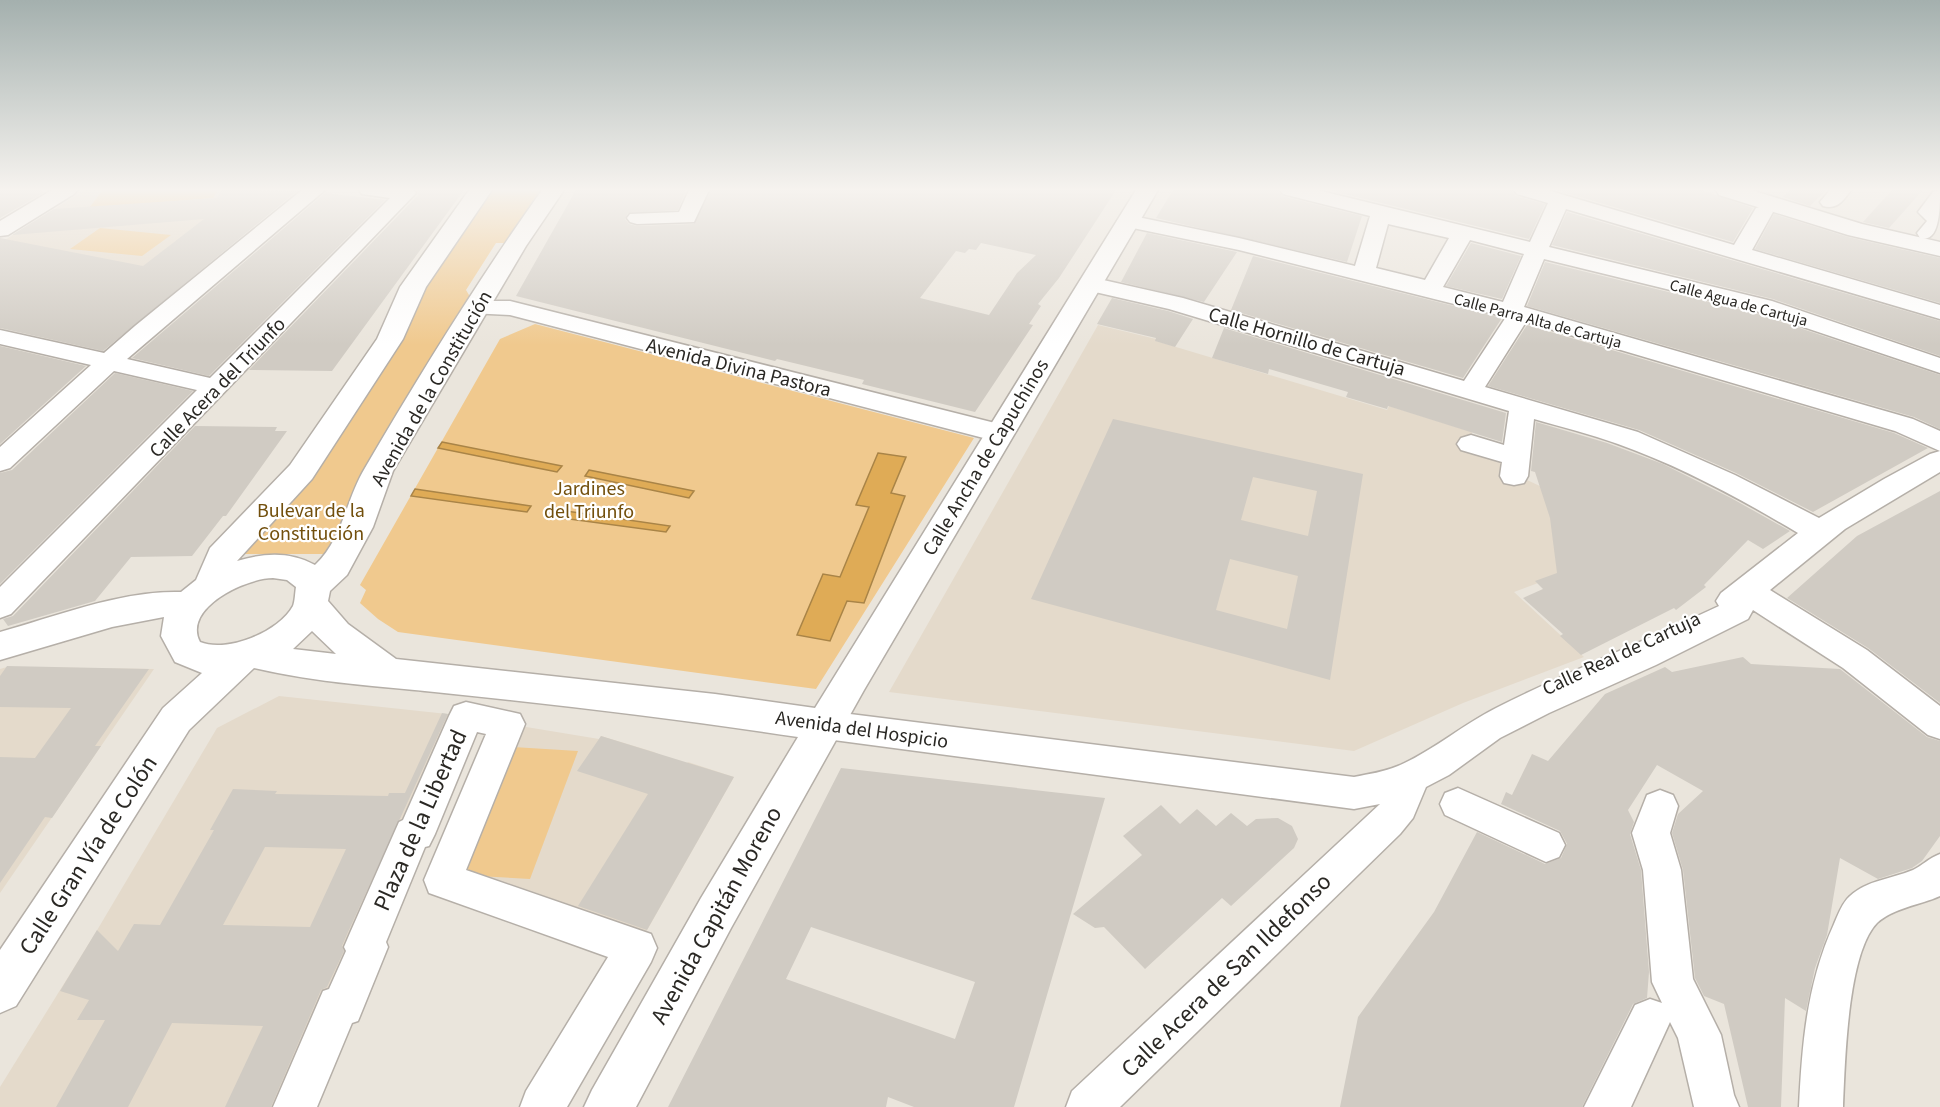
<svg xmlns="http://www.w3.org/2000/svg" width="1940" height="1107" font-family="'Source Sans 3',sans-serif">
  <style>
    .built { fill: #e4dacb }
    .green { fill: #f0c98e }
    .water { fill: #dfab56; stroke: #a98447; stroke-width: 1.5 }
    .building { fill: #d0cbc3; fill-rule: evenodd }
    .lines { fill: none; stroke-linecap: round; stroke-linejoin: round }
    .minor-casing { stroke: #b5afa8; stroke-width: 3 }
    .major-casing { stroke: #b5afa8; stroke-width: 3 }
    .minor { fill: #fff; fill-rule: evenodd }
    .major { fill: #fff; fill-rule: evenodd }
    .labels { text-anchor: middle; stroke-width: 4.5; stroke-linejoin: round; paint-order: stroke }
    .far-street-label { font-size: 16px; fill: #2a2824; stroke: #fff }
    .street-label { font-size: 20px; fill: #2a2824; stroke: #fff }
    .park-label { font-size: 20px; fill: #724f0c; stroke: #fff }
    .near-street-label { font-size: 24px; fill: #2a2824; stroke: #fff }
  </style>
  <rect width="100%" height="100%" fill="#eae5dc"/>
  <!-- built -->
  <path class="built" d="M85,190H262L154,281L0,243Z
    M1098,325L1156,339V341L1387,410L1389,406L1472,432L1471,440L1527,467V480L1542,487L1578,568L1514,592L1584,657L1463,703L1354,751L889,692Z
    M7,667L154,669L0,893V669Z
    M279,696L466,716L295,1107H0V1087L96,932L217,728Z
    M508,724L599,739L601,736L654,752L685,767L688,762L734,777L637,948L443,880Z"/>
  <!-- green -->
  <path class="green" d="M103,190H218L213,198L89,208Z
    M489,190L539,191L507,243H496L466,290L472,300L328,554H241L424,290Z
    M100,228L171,235L142,256L70,249Z
    M535,324L974,438L816,689L398,632L378,619L360,603L366,590L360,585L500,339Z
    M513,747L578,751L530,879L459,875Z"/>
  <!-- water -->
  <path class="water" d="M442,442L562,466L557,472L438,448Z
    M878,453L906,457L891,493L905,496L864,603L847,601L830,641L797,635L823,574L840,577L869,507L856,505Z
    M589,470L694,491L689,498L585,476Z
    M415,489L531,506L527,512L411,496Z
    M559,510L670,526L666,532L554,517Z"/>
  <!-- building -->
  <path class="building" d="M0,190H41L43,193L0,218Z
    M221,190L297,191L103,351L0,328V238L143,266L204,219L12,235L54,209L217,198Z
    M417,190H464L332,371L249,370L418,195Z
    M576,190H686L678,210L628,213L625,219L629,224L637,226L694,224L711,190H1116L1059,278L1038,304L1041,306L1029,324L1033,325L975,412L862,384L864,380L777,359L775,361L516,296ZM981,243L1036,255L1017,273L989,315L920,298L956,251L965,253L969,249L976,250Z
    M1173,190H1278L1282,196L1362,216L1347,262L1156,218Z
    M1328,190H1512L1516,196L1545,204L1529,239Z
    M1556,190H1702L1753,208L1733,242Z
    M1790,190H1826L1810,206L1783,197Z
    M1892,190H1923L1889,228L1863,222Z
    M325,193L385,200L209,376L132,358Z
    M1567,212L1940,321V356L1773,299L1552,245Z
    M1774,214L1848,237L1940,258V303L1755,249Z
    M1147,233L1237,252L1204,302L1121,282Z
    M1471,243L1521,256L1502,299L1446,286Z
    M1253,256L1502,318L1463,378L1231,310Z
    M1545,262L1755,313L1940,375V429L1914,417L1527,306Z
    M1112,298L1168,311L1193,319L1175,347L1155,341L1156,338L1097,324Z
    M1527,325L1894,433L1928,448L1813,512L1736,473L1639,430L1488,386Z
    M1224,328L1506,413L1502,442L1388,406L1387,409L1346,397L1348,392L1269,369L1268,374L1212,358Z
    M0,346L86,366L0,444Z
    M115,373L193,391L0,584V473L12,470Z
    M1113,419L1363,474L1330,680L1031,599ZM1253,477L1317,491L1308,536L1241,520ZM1230,559L1298,576L1287,629L1216,610Z
    M1536,422L1607,443L1663,464L1731,498L1790,531L1763,549L1748,540L1704,585L1706,587L1676,610L1674,608L1581,655L1560,636L1563,634L1523,598L1543,589L1535,581L1557,573L1550,518L1535,472L1531,471Z
    M195,426L277,427L275,431H287L226,516H223L192,556L131,557L95,601L8,626L3,619L13,616Z
    M1940,491V703L1868,648L1787,598L1857,536Z
    M1743,657L1751,664L1840,669L1927,737L1940,741V836L1922,861L1912,868L1878,879L1840,858L1827,935L1815,968L1806,1011L1785,998L1781,1107H1748L1724,1004L1704,996L1695,978L1683,870L1672,833L1678,814L1703,791L1657,765L1628,810L1634,822L1630,834L1641,870L1649,972L1647,998L1633,1004L1582,1107H1340L1358,1017L1434,912L1477,832L1545,864L1561,858L1567,844L1560,831L1501,804L1506,792L1512,795L1532,754L1548,761L1605,694L1665,667L1672,672Z
    M7,666L149,669L95,746H101L52,818L45,817L0,883V757L35,758L71,708L0,707V676Z
    M442,713L448,714L348,932L342,946L344,951L327,987L321,990L271,1107H225L263,1026L172,1023L128,1107H56L105,1020H77L89,1000L60,991L97,930L118,951L134,924L160,925L214,830H210L233,789L277,791L275,794L388,796L389,793H405ZM265,847L346,849L310,927L223,925Z
    M601,736L734,777L647,930L578,906L648,794L577,771Z
    M841,768L1105,798L1014,1107H914L888,1097L886,1107H668ZM811,927L975,982L955,1039L786,979Z
    M1161,805L1180,824L1197,809L1216,826L1231,813L1247,826L1256,819L1278,818L1292,826L1298,839L1294,848L1231,906L1222,898L1145,969L1104,927L1095,928L1073,914L1142,855L1123,836Z"/>
  <g class="lines">
    <!-- minor casing -->
    <g class="minor-casing">
      <path id="minor" d="M52,190H77L74,194L8,235L0,236V221Z
        M302,190H325L127,359L210,378L390,198L362,194L359,190H414L416,193L11,614L0,618V587L197,390L114,371L10,468L0,471V447L91,365L0,344V330L104,353L135,326Z
        M689,190H709L694,222L637,224L630,222L627,218L630,214L679,212Z
        M1280,190H1317L1530,242L1548,203L1517,194L1514,190H1547L1734,245L1756,208L1763,206L1770,208L1773,212L1752,250L1940,305V319L1566,209L1549,247L1772,301L1940,358V373L1756,311L1544,259L1524,307L1913,419L1940,431V451L1895,431L1526,322L1485,387L1638,432L1735,475L1819,518L1884,479L1930,454L1940,451V472L1845,529L1770,590L1867,650L1940,706V739L1928,735L1843,668L1753,610L1748,619L1656,665L1549,713L1500,738L1449,775L1426,787L1413,818L1400,834L1120,1107H1066L1072,1091L1380,804L1354,809L826,739L814,735L809,725L814,715L826,711L1354,777C1369,774 1384,772 1398,766C1433,751 1462,725 1496,708C1569,671 1645,641 1719,606L1716,601L1721,593L1798,533C1741,499 1680,466 1618,444C1590,434 1562,427 1534,419L1528,476L1524,483L1514,485L1504,483L1500,476L1502,462L1461,450L1457,444L1461,438L1471,435L1504,445L1509,411L1169,309L1082,289L1079,284L1082,279L1090,277L1183,298L1464,381L1506,317L1239,250L1128,227L1121,225L1117,221L1121,217L1128,215L1239,238L1355,266L1370,216L1283,194ZM1388,224L1449,238L1425,280L1376,268ZM1470,240L1524,254L1503,302L1443,287Z
        M1830,190H1851C1843,201 1837,210 1823,206L1820,202Z
        M1940,190C1940,208 1940,244 1920,238L1917,233L1927,221L1918,212L1933,192Z
        M477,301H510L999,424L1008,427L1012,433L1008,439L999,442L510,315L469,313L465,308L469,303Z
        M466,702L520,714L525,724L466,870L651,934L657,948L651,962L567,1107H520L526,1091L608,957L429,893L424,880L486,734L477,732L435,834L429,846L425,847L386,942L388,947L358,1021L352,1023L317,1107H273L323,991L329,989L346,951L344,947L350,933L399,822L403,820L449,716L454,706Z
        M1458,788L1559,833L1565,845L1559,857L1546,862L1445,815L1440,804L1445,793Z
        M1660,790L1673,795L1678,806L1670,833L1681,870L1693,979L1721,1035L1734,1095L1739,1107H1694L1678,1038L1670,1022L1631,1107H1584L1635,1005L1650,999L1662,1003L1652,982L1643,870L1632,833L1647,795Z
        M1940,854V896C1920,905 1893,908 1877,923C1847,954 1845,1064 1843,1107H1799C1802,1043 1807,983 1834,924C1838,915 1842,903 1850,896C1867,880 1892,879 1913,870C1923,865 1929,858 1940,854Z"/>
    </g>
    <!-- major casing -->
    <g class="major-casing">
      <path id="major" d="M469,190H492L426,287L403,339L312,479L237,561C264,553 289,551 315,565C343,539 346,499 365,468C420,374 478,280 542,190H564L526,246L393,471L373,527L347,575L330,591L328,601L348,624L396,659L715,694L815,708L1136,190H1158L864,690L731,928L636,1107H584L592,1090L701,898L798,737C680,719 562,705 444,693C380,686 317,683 254,668L189,730L16,1006L0,1013V950L163,708L202,673L175,662L161,636L164,617L112,627L0,660V632C57,616 122,590 181,592L196,580L210,548L290,465L377,339L400,287ZM273,578L287,580L296,587C295,593 295,601 293,606C279,632 227,653 200,642C182,608 246,578 273,578ZM312,631L336,654L293,649Z
        M1716,190H1751L1862,224L1940,242V256L1848,235L1719,195Z"/>
    </g>
    <!-- minor -->
    <use href="#minor" class="minor"/>
    <!-- major -->
    <use href="#major" class="major"/>
  </g>
  <!-- sky -->
  <linearGradient id="sky" x2="0" y2="1"><stop stop-color="#a4b0ae"/><stop offset="0.55" stop-color="#f6f3ef"/><stop offset="1" stop-color="#f6f3ef" stop-opacity="0"/></linearGradient>
  <rect width="1940" height="345" fill="url(#sky)"/>
  <g class="labels">
    <!-- far-street labels -->
    <g class="far-street-label">
      <text transform="translate(1739 302) rotate(15)" y="6">Calle Agua de Cartuja</text>
      <text transform="translate(1538 320) rotate(15)" y="6">Calle Parra Alta de Cartuja</text>
    </g>
    <!-- street labels -->
    <g class="street-label">
      <text transform="translate(1307 341) rotate(16)" y="7">Calle Hornillo de Cartuja</text>
      <text transform="translate(739 367) rotate(14)" y="7">Avenida Divina Pastora</text>
      <text transform="translate(217 387) rotate(-46)" y="7">Calle Acera del Triunfo</text>
      <text transform="translate(431 388) rotate(-60)" y="7">Avenida de la Constitución</text>
      <text transform="translate(985 457) rotate(-59)" y="7">Calle Ancha de Capuchinos</text>
      <text transform="translate(1621 653) rotate(-25)" y="7">Calle Real de Cartuja</text>
      <text transform="translate(862 729) rotate(8)" y="7">Avenida del Hospicio</text>
    </g>
    <!-- park labels -->
    <g class="park-label">
      <text x="589" y="495">Jardines<tspan x="589" dy="23">del Triunfo</tspan></text>
      <text x="311" y="517">Bulevar de la<tspan x="311" dy="23">Constitución</tspan></text>
    </g>
    <!-- near-street labels -->
    <g class="near-street-label">
      <text transform="translate(420 820) rotate(-66)" y="8">Plaza de la Libertad</text>
      <text transform="translate(88 855) rotate(-57)" y="8">Calle Gran Vía de Colón</text>
      <text transform="translate(716 915) rotate(-61)" y="8">Avenida Capitán Moreno</text>
      <text transform="translate(1226 975) rotate(-44)" y="8">Calle Acera de San Ildefonso</text>
    </g>
  </g>
</svg>
